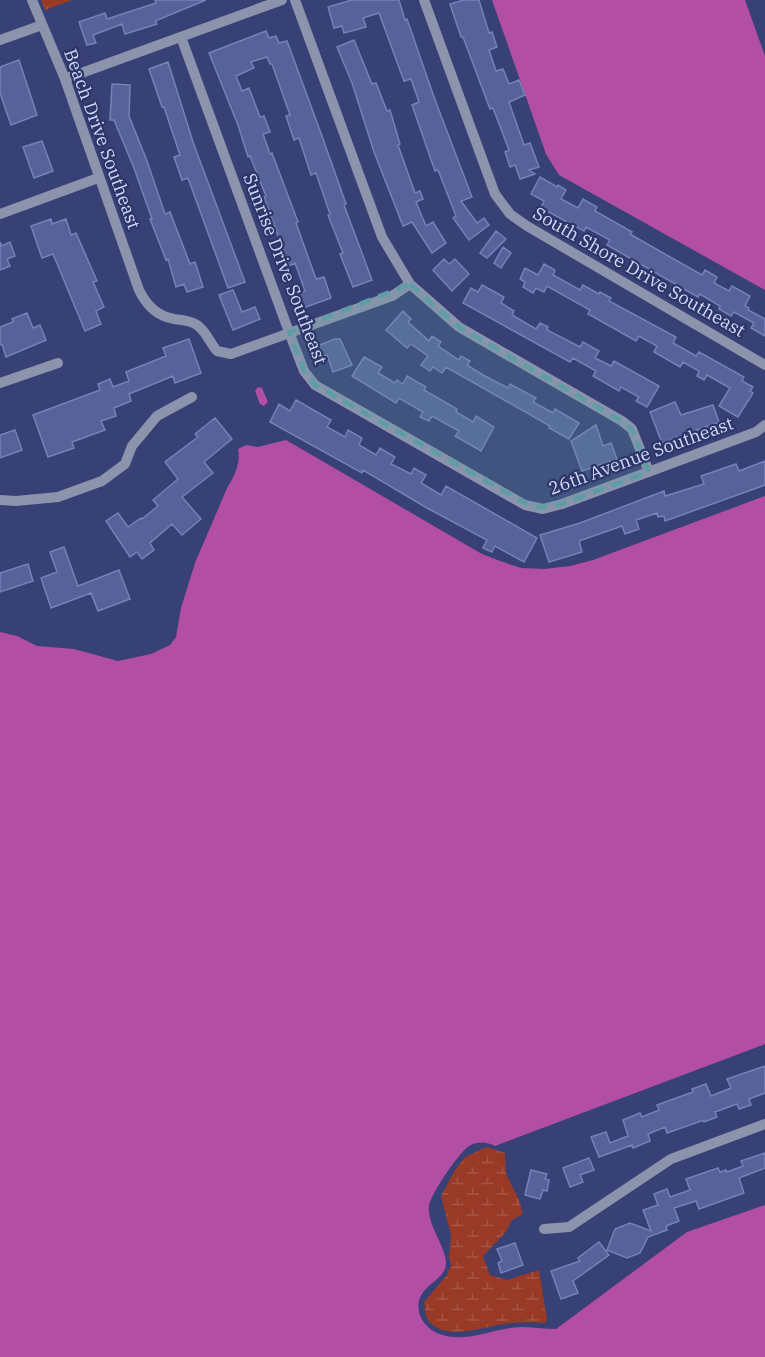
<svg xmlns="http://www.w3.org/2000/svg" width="765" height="1357" font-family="'IBM Plex Serif',serif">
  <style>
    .wetland { fill: url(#wetland-marsh) }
    .park { fill: url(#park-tufts) }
    .water { fill: #b24ea3 }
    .building { fill: #576299; stroke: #7481ba; stroke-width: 1.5 }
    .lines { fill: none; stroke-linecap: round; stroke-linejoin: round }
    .minor { stroke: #8c93ad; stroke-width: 10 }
    .marked { fill: #5d9ea6; fill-opacity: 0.2; stroke: #5d9ea6; stroke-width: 4.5; stroke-dasharray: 12 8; stroke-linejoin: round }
    .labels { text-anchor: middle; stroke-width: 4.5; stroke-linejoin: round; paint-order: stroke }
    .street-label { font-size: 18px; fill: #d1daf9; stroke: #2e3669 }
  </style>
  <defs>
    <pattern id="wetland-marsh" width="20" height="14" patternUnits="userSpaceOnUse" patternTransform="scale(1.5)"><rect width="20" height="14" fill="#993a26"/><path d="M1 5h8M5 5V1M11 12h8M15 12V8" fill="none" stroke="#a65646"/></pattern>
    <pattern id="park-tufts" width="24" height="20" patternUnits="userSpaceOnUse" patternTransform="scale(1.5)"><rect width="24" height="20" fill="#993a26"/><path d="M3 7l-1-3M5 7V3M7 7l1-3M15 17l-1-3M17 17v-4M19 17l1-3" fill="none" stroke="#a65646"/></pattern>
  </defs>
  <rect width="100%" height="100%" fill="#384175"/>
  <!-- wetland -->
  <path class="wetland" d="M487,1147L505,1153L506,1174L519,1200L523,1214L512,1220L505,1233L483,1256L490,1275L507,1280L539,1270L547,1320L545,1323C531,1322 518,1322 504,1324C482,1327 445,1342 428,1320C425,1316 425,1308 424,1302L447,1275L451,1265L449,1257L451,1235L441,1196L455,1170L465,1157Z"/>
  <!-- park -->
  <path class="park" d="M41,0H72L45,10Z"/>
  <!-- water -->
  <path class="water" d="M492,0H745L765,56V290L559,175L546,154Z
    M258,387L262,388L268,402L264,406L260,404L255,391Z
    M286,440L482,554L500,561L521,568L544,569L570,566L593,560L765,496V1044L495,1146C487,1142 478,1141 469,1146C460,1151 430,1195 429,1206C427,1225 445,1245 446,1262C447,1277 428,1283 422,1294C413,1308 422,1325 435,1332C462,1346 493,1328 520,1327C532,1327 544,1329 556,1329L687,1232L765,1205V1357H0V632L17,636L37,646L74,649L118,661L151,654L170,645L176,637L181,608L195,563L228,486C235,477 241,460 238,449L246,445L258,447Z"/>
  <!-- building -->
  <path class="building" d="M155,0H206L155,21L157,24L125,34L122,24L93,35L96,43L87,45L79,22L105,13L107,19L156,3Z
    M352,0H399L405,20L407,19L434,97L472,197L461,201L477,223L484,218L489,225L469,240L453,218L456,216L438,170L435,171L412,105L419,102L411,79L404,81L379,13L363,18L366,27L344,33L342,26L334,28L328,7Z
    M464,0H479L489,33L492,32L497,47L489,50L496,71L503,69L509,84L519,80L525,95L509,102L524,145L530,143L539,167L529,170L535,174L520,179L515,165L510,167L505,152L509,150L493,108L490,109L463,37H461L450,4Z
    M266,31L269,38L276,36L279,43L287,41L322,136L346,204L344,205L372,280L353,287L340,254L343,253L328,215L330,214L316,173L311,175L299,138L294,140L286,116L290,115L272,64H270L267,57L251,62L254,68L236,76L242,91L249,88L260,117L264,116L270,132L263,134L270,154L272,153L298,222L296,223L316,279L324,277L331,298L303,308L298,294L305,291L295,263L289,266L264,197L266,196L250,156L248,157L238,125L209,53Z
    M354,40L372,84L376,83L387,111L390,110L400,144L398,145L415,193L420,191L423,199L416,202L426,226L433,222L446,243L432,253L412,222L403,226L374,152L352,83L337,47Z
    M19,60L37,115L11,125L0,93V67Z
    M168,62L193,142L245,282L228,288L188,178L182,180L174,157L180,155L164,107H162L149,69Z
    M112,84L130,85L129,116L147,161L165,214L170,212L190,264L195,262L203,287L187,292L184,284L176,287L168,259L166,260L150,219H152L134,168L114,120H110Z
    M42,141L53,171L34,178L23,147Z
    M540,177L557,187L558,185L566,190L561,199L578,208L583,199L597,207L595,211L632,232L630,234L656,249L702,275L705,270L717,277L714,283L729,291L732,286L750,296L745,306L749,308L748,310L765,319V336L751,328L754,323L734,312L731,316L719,309L720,306L700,294L698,297L607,245L610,240L586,227L584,231L541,208L544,201L531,194Z
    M51,219L52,224L66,219L71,235L76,233L97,281L93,282L104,307L96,311L101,324L85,331L53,254L42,258L31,226Z
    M496,231L506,239L487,258L480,253Z
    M0,242L2,246L10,242L15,256L7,259L10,266L0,270Z
    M503,247L511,253L501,268L494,263Z
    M444,259L449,264L455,259L469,274L452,291L433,270Z
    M544,264L555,270L553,275L580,290L583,285L599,294L600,292L611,298L609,301L676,337L673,343L696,356L699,352L744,377L742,381L753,387L750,391L753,393L738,417L719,406L730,388L707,375L704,380L697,376L699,371L683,362L680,367L654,352L657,346L639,336L636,341L615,329L588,314L590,310L547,286L544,292L536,288L533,293L523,287L525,282L520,279L525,268L538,275Z
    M482,285L504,297L501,303L514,311L512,315L536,329L540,323L548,327L547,330L580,347L583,342L599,351L595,358L611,366L614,361L659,386L647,407L636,401L639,397L621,387L619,391L593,376L596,371L573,358L570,362L463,303L471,288L478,292Z
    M233,290L242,312L255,307L260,319L233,330L219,295Z
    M403,311L411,319L408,322L429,341L432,336L441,342L438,346L459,360L461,356L470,361L467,365L483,375L508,388L510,384L536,398L533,402L553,413L555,409L579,423L569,439L549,428L550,426L446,367L442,373L433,367L430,371L421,365L428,356L411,344L407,348L386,330Z
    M27,313L33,328L40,325L46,340L6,357L2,344L0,345V327L13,322L12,319Z
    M189,339L201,373L175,383L173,376L129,394L131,401L114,408L116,416L101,421L105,430L72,442L74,448L48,457L33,415L100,390L98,384L110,379L113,387L129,381L126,372L166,356L163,348Z
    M335,339H340L352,365L333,372L327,355L322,357L317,346Z
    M364,357L382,367L378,373L395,383L397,380L403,384L407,376L426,387L424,390L457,409L456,412L473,422L476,416L494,427L481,451L455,436L459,431L432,416L429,421L420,417L423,412L399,398L396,403L352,376Z
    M296,400L331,420L327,427L345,437L348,430L362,438L359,445L376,455L380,448L395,457L391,464L411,474L414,468L426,475L421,483L441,495L446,486L537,538L524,562L495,546L492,552L483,548L487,540L427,508L363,470L362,473L270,422L279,404L290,411Z
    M675,402L681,415L713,405L719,422L662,443L650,412Z
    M215,418L232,439L204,462L213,473L182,497L201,519L182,535L172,524L150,543L154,550L142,559L137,552L130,557L106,521L118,513L128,527L141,518L142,519L158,506L153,500L178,479L165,462L198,437L195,434Z
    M596,425L603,446L611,443L617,459L582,471L571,441Z
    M15,430L22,450L0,458V435Z
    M765,461V485L665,521L664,516L658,517L657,513L636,520L639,529L625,534L622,526L579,541L582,552L549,562L540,535L580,523L664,491L665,496L704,484L701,476L736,464L739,471Z
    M64,547L78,586L119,570L130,599L98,611L91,593L51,608L41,578L57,572L50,552Z
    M28,564L33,581L0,592V573Z
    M765,1066V1093L749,1099L751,1105L739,1109L737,1104L715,1112L717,1117L704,1122V1120L667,1133L665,1127L648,1134L650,1141L633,1148L632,1145L599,1157L591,1137L606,1132L610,1143L628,1136L623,1120L640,1113L642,1117L659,1110L657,1105L693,1092L692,1089L706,1084L711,1096L731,1088L727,1079Z
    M765,1153V1168L739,1178L744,1193L699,1209L696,1201L674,1208L679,1221L666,1226L667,1230L648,1237L640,1253L627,1258L607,1250L615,1229L630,1223L651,1231L643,1210L658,1205L654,1194L667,1189L670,1197L690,1190L686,1179L718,1168L720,1172L726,1170L727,1172L743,1166L741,1161Z
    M589,1158L594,1170L580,1175L583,1182L570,1187L563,1168Z
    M531,1170L547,1174L545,1179L549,1180L547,1191L543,1190L540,1199L525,1195Z
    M599,1242L609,1255L573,1281L578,1293L561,1299L551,1271L580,1261L578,1258Z
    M515,1243L523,1265L501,1273L498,1263L502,1261L497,1249Z"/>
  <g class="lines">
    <!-- minor -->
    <path class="minor" d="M32,0L65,79L139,290C147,306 157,316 174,319C182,320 190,320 197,325C206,331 210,343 217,351L231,354L392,296L410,284
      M295,0L382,237L410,284L459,327L622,421L632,429L649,472
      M424,0L495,194L510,214L527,226L765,365
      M181,37L289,332L304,371L315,385L525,505L543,509L562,504L756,432L765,425
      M0,40L42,25
      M65,79L282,0
      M0,214L98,178
      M0,383L58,363
      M0,500L16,501L58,497L102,481L125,464L132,446L157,416L192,397
      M544,1229L569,1227L671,1159L765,1124"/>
  </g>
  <!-- marked area -->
  <path class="marked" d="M410,284L459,327L622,421L632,429L649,472L562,504L534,508L315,385L304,371L289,332Z"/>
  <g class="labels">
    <!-- street labels -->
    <g class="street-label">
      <text transform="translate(102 139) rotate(70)" y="6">Beach Drive Southeast</text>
      <text transform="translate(285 269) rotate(69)" y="6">Sunrise Drive Southeast</text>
      <text transform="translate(639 272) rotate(30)" y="6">South Shore Drive Southeast</text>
      <text transform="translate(641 456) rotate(-20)" y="6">26th Avenue Southeast</text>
    </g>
  </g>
</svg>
